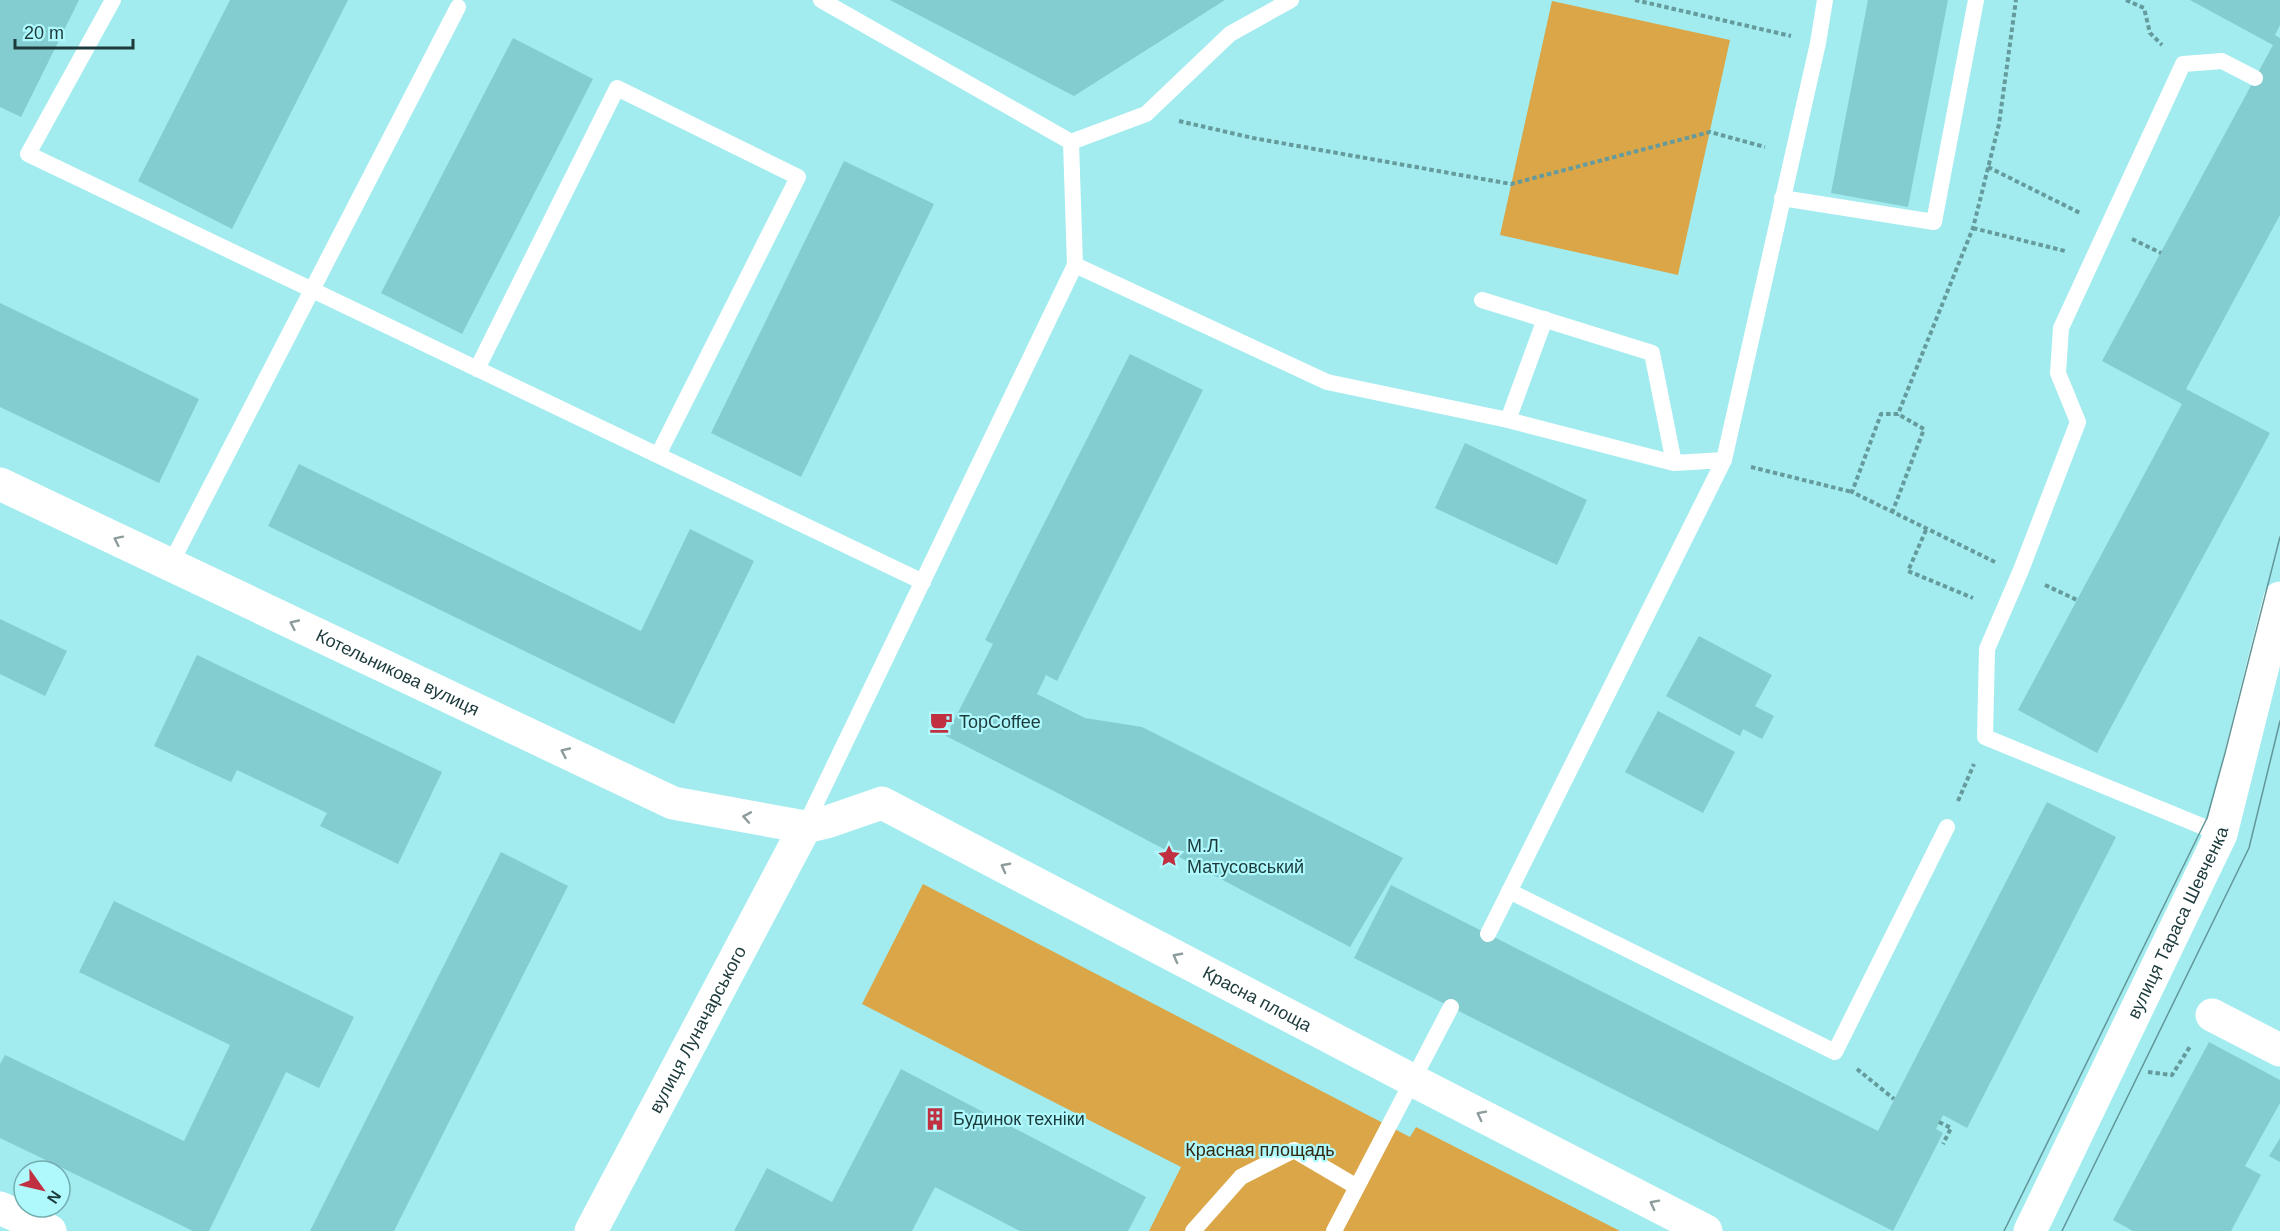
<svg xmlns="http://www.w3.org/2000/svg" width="2280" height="1231" font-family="Arial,sans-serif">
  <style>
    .green { fill: #daa648 }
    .building { fill: #83cccf }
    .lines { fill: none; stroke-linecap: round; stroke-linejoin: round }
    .path { stroke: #659b9d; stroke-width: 4; stroke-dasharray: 4.5 3; stroke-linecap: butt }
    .service { stroke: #fff; stroke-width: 16 }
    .minor { stroke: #fff; stroke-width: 33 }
    .secondary { stroke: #fff; stroke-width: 33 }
    .tram { stroke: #629799; stroke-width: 1.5 }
    .oneway { stroke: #8e9c9d }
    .labels { text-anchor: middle; stroke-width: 4.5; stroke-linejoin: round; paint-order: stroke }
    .street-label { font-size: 18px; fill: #1c3a3b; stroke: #aff9fc }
    .poi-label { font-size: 18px; fill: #1c3a3b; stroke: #aff9fc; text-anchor: start }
    .park-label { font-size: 18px; fill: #352812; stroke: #aff9fc }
  </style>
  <rect width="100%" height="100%" fill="#a2ecef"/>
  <!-- green -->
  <path class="green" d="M1552,1L1730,40L1678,275L1500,235Z
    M923,884L1410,1137L1416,1127L1620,1231H1149L1181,1167L862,1004Z"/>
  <!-- building -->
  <path class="building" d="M0,0H79L21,117L0,107Z
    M230,0H348L232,229L138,181Z
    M890,0H1225L1074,96Z
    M1868,0H1948L1908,207L1831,193Z
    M2190,0H2280V25L2275,35L2280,38V215L2186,389L2270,433L2097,753L2018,710L2182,404L2102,361L2273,45Z
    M513,38L593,79L462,334L381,293Z
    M844,161L934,204L801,477L711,433Z
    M0,303L199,399L159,483L0,407Z
    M1130,354L1203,390L1057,681L1046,675L1037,694L1085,718L1142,727L1403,858L1350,947L1050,789L946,736L993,644L985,640Z
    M1465,443L1587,500L1557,565L1435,508Z
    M299,464L641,631L690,529L754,561L674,724L268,526Z
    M0,619L67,651L45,696L0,674Z
    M1699,636L1772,675L1755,706L1774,716L1762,739L1743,729L1740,736L1666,696Z
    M197,655L442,772L398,864L320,826L327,813L237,770L231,782L154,746Z
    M1658,711L1735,752L1703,813L1625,772Z
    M2047,802L2116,837L1967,1128L1943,1115L1936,1129L1943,1133L1893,1231L1354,958L1391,885L1878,1131Z
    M501,852L568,886L394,1231H310Z
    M114,901L354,1017L319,1088L286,1072L209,1231H193L0,1138V1064L5,1055L184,1141L230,1045L79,972Z
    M2209,1042L2280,1080V1103L2245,1166L2261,1175L2231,1231H2133L2113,1220Z
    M901,1069L1146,1197L1128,1231H1020L935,1187L912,1231H734L767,1168L832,1202Z
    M2280,1138V1162L2269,1156Z"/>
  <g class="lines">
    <!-- path -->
    <path class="path" d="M1635,0L1791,36
      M2126,0L2144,8L2150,33L2162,45
      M1179,121L1253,138L1511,184L1710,132L1765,147
      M1988,167L2082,214
      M1973,228L2065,251
      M2132,239L2161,253
      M1751,467L1852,492
      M1892,513L1924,429L1898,414
      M1926,530L1908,571L1973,598
      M1995,562L1852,492L1881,414H1898L1973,228L1999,124L2016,0
      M2045,585L2077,600
      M1958,801L1974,764
      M1857,1069L1894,1099
      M2148,1072L2172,1075L2191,1045
      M1939,1122L1951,1128L1943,1144"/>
    <!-- service -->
    <path class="service" d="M113,0L28,154L923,582
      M821,0L1071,142
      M1782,198L1934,222L1976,0
      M1075,265L1327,382L1508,420L1674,463L1724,460
      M1482,300L1652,353L1674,463
      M477,369L617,88L798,177L658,455
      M1508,420L1545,319
      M170,565L458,7
      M805,826L1075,265L1071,142L1146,114L1230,34L1291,0
      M2221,834L1985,737L1987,649L2021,570L2078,422L2058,373L2061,328L2183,64L2222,61L2255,78
      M1509,891L1835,1052L1947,827
      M1488,934L1724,460L1818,43L1825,0
      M1193,1231L1241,1177L1294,1150L1357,1187
      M1334,1231L1451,1007"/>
    <!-- minor -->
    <g class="minor">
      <path id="s1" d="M0,484L673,803L805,827L827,822L882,803L1414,1081L1706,1231"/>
      <path d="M2212,1015L2280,1050"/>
      <path d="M0,1208L50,1231"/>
      <path id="s2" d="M591,1231L805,827"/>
    </g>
    <!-- secondary -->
    <path class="secondary" id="s3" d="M2030,1231L2221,834L2280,598"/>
    <!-- tram -->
    <path class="tram" d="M2004,1231L2207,818L2225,753L2280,537
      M2062,1231L2249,848L2280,721"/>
  </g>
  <!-- one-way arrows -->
  <defs><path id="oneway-chevron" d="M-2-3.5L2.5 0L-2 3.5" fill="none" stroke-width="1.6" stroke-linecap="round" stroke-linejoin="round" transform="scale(1.5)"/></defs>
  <g class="oneway">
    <use href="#oneway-chevron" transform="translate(118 540) rotate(-154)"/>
    <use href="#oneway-chevron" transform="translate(294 624) rotate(-155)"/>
    <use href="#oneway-chevron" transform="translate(565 752) rotate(-155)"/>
    <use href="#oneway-chevron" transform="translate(747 817) rotate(-170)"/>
    <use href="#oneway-chevron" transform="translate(1005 867) rotate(-152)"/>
    <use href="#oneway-chevron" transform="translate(1177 957) rotate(-152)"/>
    <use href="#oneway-chevron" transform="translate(1481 1115) rotate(-153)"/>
    <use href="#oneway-chevron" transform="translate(1654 1204) rotate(-153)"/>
  </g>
  <!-- icons -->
  <defs>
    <g id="cafe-bare" transform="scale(1.8)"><path d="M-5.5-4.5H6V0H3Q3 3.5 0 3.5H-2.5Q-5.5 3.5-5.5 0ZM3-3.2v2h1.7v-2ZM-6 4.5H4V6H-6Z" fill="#c03041" stroke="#aff9fc" stroke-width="2.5" paint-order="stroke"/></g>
    <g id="sight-bare" transform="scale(1.8)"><path d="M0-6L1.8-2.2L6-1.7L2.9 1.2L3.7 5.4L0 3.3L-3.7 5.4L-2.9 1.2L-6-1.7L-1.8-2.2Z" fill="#c03041" stroke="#aff9fc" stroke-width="2.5" paint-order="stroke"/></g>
    <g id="building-bare" transform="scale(1.8)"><path d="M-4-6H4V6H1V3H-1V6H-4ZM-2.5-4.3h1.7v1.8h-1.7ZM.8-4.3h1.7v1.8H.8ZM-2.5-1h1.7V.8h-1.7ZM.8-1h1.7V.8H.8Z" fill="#c03041" stroke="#aff9fc" stroke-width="2.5" paint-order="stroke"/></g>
  </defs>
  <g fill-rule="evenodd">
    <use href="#cafe-bare" x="941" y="722"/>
    <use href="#sight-bare" x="1169" y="856"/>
    <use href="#building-bare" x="935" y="1119"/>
  </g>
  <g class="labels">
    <!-- street labels -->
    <g class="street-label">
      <text dy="6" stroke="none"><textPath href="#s1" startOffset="440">Котельникова вулиця</textPath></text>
      <text dy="6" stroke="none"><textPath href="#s3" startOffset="342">вулиця Тараса Шевченка</textPath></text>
      <text dy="6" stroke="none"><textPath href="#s1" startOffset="1383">Красна площа</textPath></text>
      <text dy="6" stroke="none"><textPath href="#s2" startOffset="228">вулиця Луначарського</textPath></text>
    </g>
    <!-- poi labels -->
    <g class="poi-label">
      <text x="959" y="728">TopCoffee</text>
      <text x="1187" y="852">М.Л.<tspan x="1187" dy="21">Матусовський</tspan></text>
      <text x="953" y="1125">Будинок техніки</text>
    </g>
    <!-- park labels -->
    <g class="park-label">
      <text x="1260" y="1156">Красная площадь</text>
    </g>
  </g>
  <!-- north arrow -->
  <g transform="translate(42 1189) rotate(124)"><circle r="28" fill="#aff9fc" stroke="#74adaf" stroke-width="1.5"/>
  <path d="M0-4.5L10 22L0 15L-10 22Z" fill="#c03041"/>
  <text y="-9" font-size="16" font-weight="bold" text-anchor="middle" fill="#1c3a3b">N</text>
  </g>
  <!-- scale -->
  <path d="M15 39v9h118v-9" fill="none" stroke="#1c3a3b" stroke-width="3"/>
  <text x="24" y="39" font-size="18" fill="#1c3a3b" stroke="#aff9fc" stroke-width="4.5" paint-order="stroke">20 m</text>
</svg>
